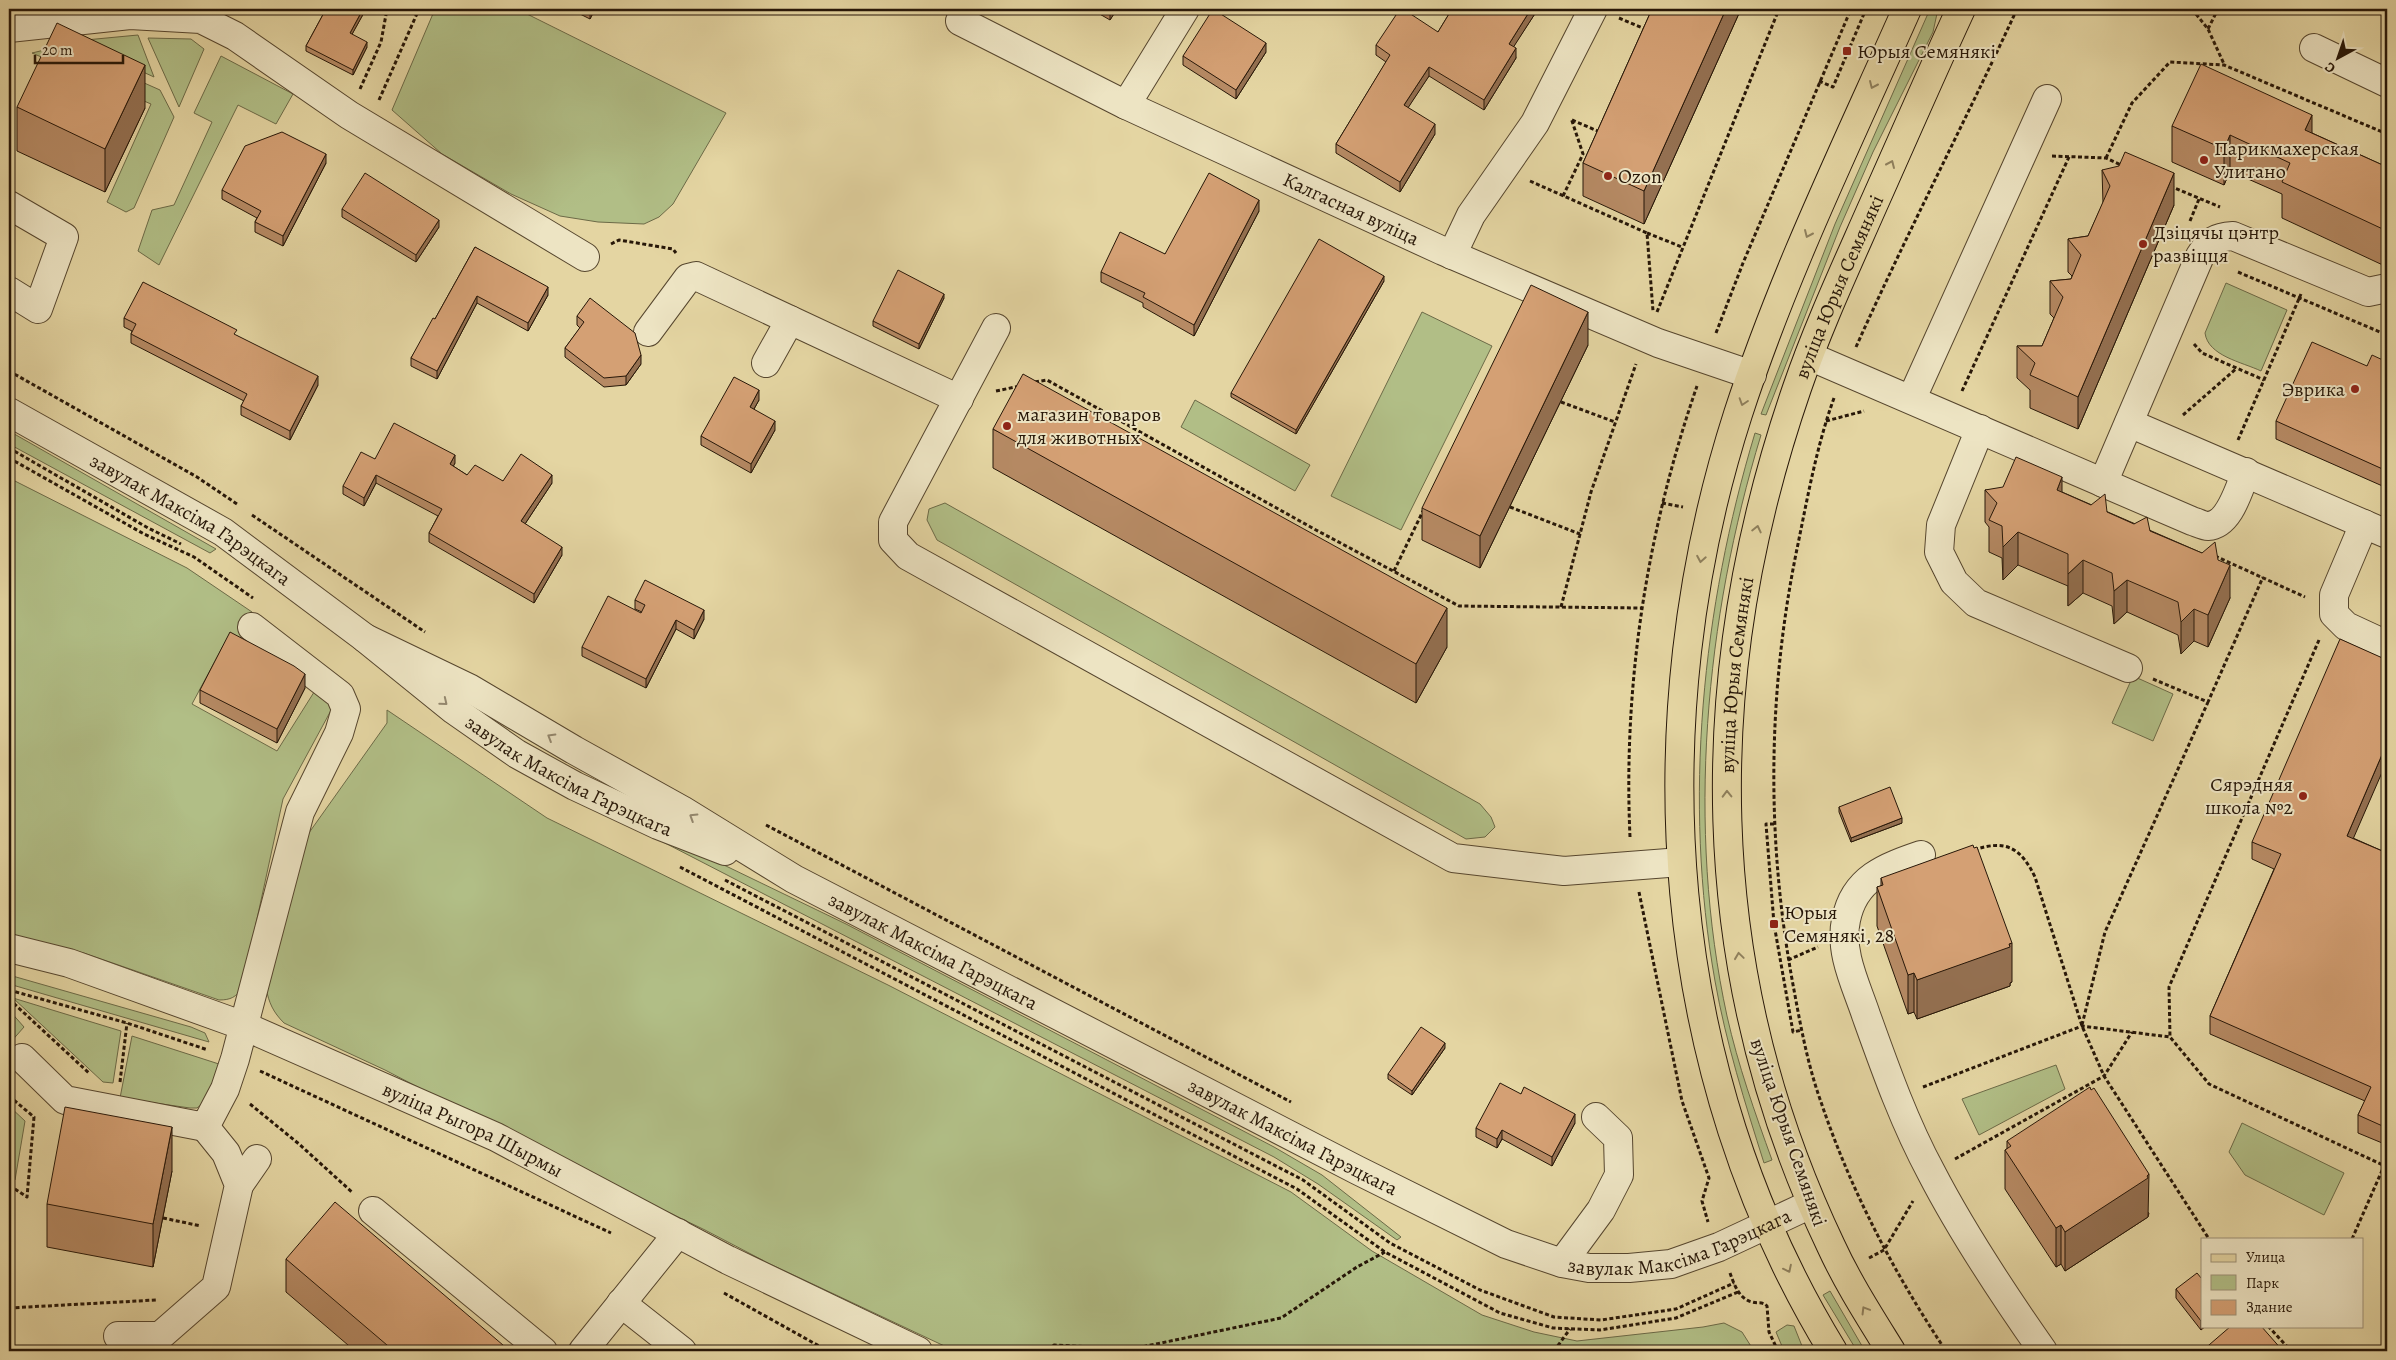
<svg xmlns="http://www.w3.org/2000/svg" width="2396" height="1360" font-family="Alegreya,serif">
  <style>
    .green { fill: #b1be86; stroke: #6c6a47 }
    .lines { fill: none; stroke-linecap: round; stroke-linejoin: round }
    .minor-casing { stroke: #56462e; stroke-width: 30 }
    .major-casing { stroke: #271708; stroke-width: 30 }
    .path { stroke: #271708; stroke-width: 3; stroke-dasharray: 4 2.5; stroke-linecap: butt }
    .minor { stroke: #ede4c3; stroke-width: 28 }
    .major { stroke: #e4d5a2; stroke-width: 28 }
    .wall { fill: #b68a64; stroke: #271708 }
    .shaded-wall { fill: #947051; stroke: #271708 }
    .building { fill: #d4a074; stroke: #271708 }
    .oneway { stroke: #8f805d }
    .oneway2 { stroke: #94886f }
    .poi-dot { fill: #8f2418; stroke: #ede4c3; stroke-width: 2 }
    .labels { text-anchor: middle; stroke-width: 4; stroke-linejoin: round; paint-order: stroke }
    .poi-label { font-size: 20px; fill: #271708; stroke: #ede4c3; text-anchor: start }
    .street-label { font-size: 20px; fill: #271708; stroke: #ede4c3 }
  </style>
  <rect width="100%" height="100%" fill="#e4d5a2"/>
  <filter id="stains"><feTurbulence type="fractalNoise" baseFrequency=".004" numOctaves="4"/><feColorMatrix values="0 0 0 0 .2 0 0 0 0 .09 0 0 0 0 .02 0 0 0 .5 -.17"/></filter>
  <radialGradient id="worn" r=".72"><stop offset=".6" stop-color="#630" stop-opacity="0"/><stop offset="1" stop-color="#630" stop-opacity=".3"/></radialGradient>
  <!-- green -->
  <path class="green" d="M435,9H517L726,113L673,204L659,217L644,224L598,222L560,216L511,194L442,154L392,110Z
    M1930,9H1938L1933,32L1873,152L1840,227L1766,415L1761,414L1835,224Z
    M138,35L154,77L75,41Z
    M148,38L191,39L204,49L179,107Z
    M61,46L160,90L174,117L134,208L126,212L107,202L151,104L32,53Z
    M221,56L293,94L276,124L238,105L159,265L138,251L152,210L174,205L212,122L194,113Z
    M2226,283L2287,310L2261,371C2242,362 2208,356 2205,333Z
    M1422,312L1492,346L1401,530L1331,496Z
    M1195,400L1310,465L1295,491L1181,427Z
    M9,431L216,549L210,553L9,444Z
    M1755,433L1761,435C1705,619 1686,827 1727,1016C1738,1065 1755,1113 1772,1160L1764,1163C1745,1103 1726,1043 1715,981C1683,800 1702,609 1755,433Z
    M9,478L187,568L252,612L238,645L228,641L223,646L192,704L277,751L316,689L335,703L283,799L242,988C236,997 231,1000 219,1000L84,953L9,935Z
    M945,503L1480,804L1491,817L1495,827L1485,837L1466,839L937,540L927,520L929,509Z
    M2133,676L2173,694L2153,741L2112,723Z
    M387,710L547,818L888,985L1291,1192L1372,1251L1482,1315L1534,1332L1577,1341L1703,1327L1724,1323L1742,1332L1754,1351H955L768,1263L705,1230L535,1148L385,1070L284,1023C273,1012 269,1003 266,988L306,837L387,723Z
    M639,824L846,924L1274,1147L1322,1175L1401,1237L1397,1240L1318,1184L1274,1157L634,827Z
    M9,975L191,1027L205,1033L209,1042L9,984Z
    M13,998L121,1031L113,1083L103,1082Z
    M9,1010L24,1027L9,1044Z
    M132,1036L222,1065L202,1104L197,1108H190L120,1098Z
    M2056,1065L2065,1089L1979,1135L1962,1099Z
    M9,1106L25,1121L15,1180L9,1176Z
    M2242,1123L2344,1173L2324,1215L2245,1175L2229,1152Z
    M1830,1291L1865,1351H1857L1823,1295Z
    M1787,1325L1794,1326L1804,1351H1784L1776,1332Z"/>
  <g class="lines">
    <!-- minor casing -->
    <g class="minor-casing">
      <g id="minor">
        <path id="s1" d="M960,21L1126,105L1443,251L1658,343L1752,375"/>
        <path d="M9,28L130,15L201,19L235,36L349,115L585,257"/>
        <path d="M2314,48L2387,83"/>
        <path d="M1126,105L1185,9"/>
        <path d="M9,205L64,237L38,309L9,291"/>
        <path d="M1452,255L1471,215L1535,123L1593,9"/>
        <path d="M996,328L893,522V540L908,556L1453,858L1564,871L1681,862"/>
        <path d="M648,332L688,278L696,276L959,399"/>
        <path d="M1809,356L2192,521C2196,522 2203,526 2208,526C2230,525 2239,488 2246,472"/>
        <path d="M766,363L790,320"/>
        <path d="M1912,398L2047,99"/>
        <path id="s2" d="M9,412L223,532L365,638L454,710L517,754L575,786L658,825L725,851"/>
        <path d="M2129,423L2387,534"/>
        <path d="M1980,429L1941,525L1939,552L1954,582L1976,603L2128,668"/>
        <path d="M2103,483L2200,256C2209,241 2216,237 2233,236L2368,292L2387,288"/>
        <path d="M2364,524L2334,595V614L2346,626L2387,645"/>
        <path id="s3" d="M365,638L469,688L574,750L682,810L794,879L1357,1170L1506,1244L1562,1263L1589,1268H1629L1671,1264L1719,1247L1811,1204"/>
        <path d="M1921,855C1886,867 1854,878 1846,920C1839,952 1856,985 1866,1015C1885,1068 1904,1122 1931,1172C1963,1234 2003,1294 2043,1351"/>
        <path id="s4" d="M9,948L69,963L244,1026L496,1137L728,1260L918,1351"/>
        <path d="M22,1058L65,1100L205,1127L225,1089L235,1059L300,812L339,733L346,709L340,695L252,627"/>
        <path d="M239,1185L257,1159"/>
        <path d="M373,1211L543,1351"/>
        <path d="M1562,1263L1601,1210L1619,1175L1618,1138L1596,1117"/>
        <path d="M621,1303L682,1351"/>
        <path d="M118,1336H160L216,1287L239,1185L226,1153L205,1127"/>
        <path d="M583,1351L678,1233"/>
      </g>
    </g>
    <!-- major casing -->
    <g class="major-casing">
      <g id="major">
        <path d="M1833,1351C1662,1072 1639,722 1738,414C1783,275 1848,142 1907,9"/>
        <path id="s5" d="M1891,1351C1870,1317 1848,1283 1831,1246C1699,969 1698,675 1797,388C1818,327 1845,269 1871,210C1901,143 1930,76 1961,9"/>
      </g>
    </g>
    <!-- path -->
    <path class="path" d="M2192,9L2208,29L2224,64
      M1619,18L1645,29
      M2208,29L2218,9
      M1819,81L1833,87L1866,9
      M360,89L381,42L387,9
      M379,100L419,9
      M1572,120L1600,132
      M2052,156L2106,158L2121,165
      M2106,158L2132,103L2170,62L2224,65L2387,134
      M1530,181L1647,233L1653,311
      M2170,186L2220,207
      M1563,196L1583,154L1571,118
      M2190,221L2199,199
      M1647,233L1682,247
      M611,244L619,240L673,249L676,253
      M2238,272L2387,335
      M1657,312L1779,9
      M1716,333L1743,263L1851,9
      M2194,344L2202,353L2264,380
      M1856,347C1907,233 1965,122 2017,9
      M9,371L197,477L237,504
      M1035,382L1047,380L1316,530L1459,606L1642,608
      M996,391L1020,386
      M1962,391L2069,157
      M1834,398C1817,445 1808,495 1798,544C1767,692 1766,842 1794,990C1801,1028 1808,1066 1821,1102C1851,1191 1894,1273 1946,1351
      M1561,402L1615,422
      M2183,415L2237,368
      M1826,421L1864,411
      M2238,440L2301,294
      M9,448L148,528L181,544
      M9,458L144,534L194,557L253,598
      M1662,503L1683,507
      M1510,507L1580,534
      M252,515L425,632
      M2215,556L2305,597
      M1394,571L1423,511
      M1561,607L1591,492L1636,364
      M2319,640L2169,987L2170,1037L2209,1084L2387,1167
      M2153,679L2208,702L2263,577
      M1774,824H1766L1774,924L1793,1032L1802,1030
      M766,825L1291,1102
      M1630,837C1623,683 1647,531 1697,386
      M1974,850C2006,839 2021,848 2035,877L2082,1026L2104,1076L2209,1239
      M680,867L1297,1189L1385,1252L1500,1313L1553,1328L1600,1330L1676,1318L1738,1292
      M725,880L1303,1180L1390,1243L1480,1290L1554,1317L1601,1320L1676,1309L1734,1283
      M1639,892L1682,1101L1709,1178L1702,1201L1708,1222
      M1788,960L1818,947
      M9,990L127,1023L208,1050
      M9,999L90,1074
      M2082,1025L2105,932L2208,702
      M260,1071L611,1233
      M120,1082L127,1023
      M1923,1087L2082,1026L2170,1037
      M9,1096L34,1117L27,1197L9,1185
      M250,1104L299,1144L353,1193
      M1955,1159L2104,1076L2132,1032
      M163,1218L201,1226
      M2352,1239L2384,1166
      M1869,1258L1884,1250L1913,1201
      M1730,1273C1734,1284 1739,1299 1752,1302C1758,1304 1762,1301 1767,1306L1769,1332L1778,1351
      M724,1293L828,1351
      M9,1308L156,1300
      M2268,1326L2291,1351
      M1049,1351L1054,1345L1132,1349L1281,1318L1357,1267L1385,1252
      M1554,1351L1570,1329"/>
    <!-- minor -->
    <use href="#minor" class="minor"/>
    <!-- major -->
    <use href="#major" class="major"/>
  </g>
  <!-- wall -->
  <path class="wall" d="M326,9H366L352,34L367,47L353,75L306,51V46Z
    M570,9H595L590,19Z
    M718,9H727L725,12Z
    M1091,9H1117L1110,20Z
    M1452,9H1538L1513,47L1516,58L1484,110L1429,76L1408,107L1435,134L1400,192L1336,153V144L1386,62L1376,55V45L1438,32Z
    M1652,9H1741L1644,224L1583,196V163Z
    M1266,52L1236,99L1183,65V56Z
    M17,107L145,108L105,192L17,151Z
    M2172,126L2312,133L2387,167V267L2282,218V194L2230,171L2224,185L2172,162Z
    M326,163L283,246L255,232V222L257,218L222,199V190Z
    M2102,170L2174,205L2078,429L2030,408V390L2017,378V346H2042L2054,318L2050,314V281L2071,279L2072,276L2068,272V239L2088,236L2103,203Z
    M342,209L439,227L416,262L342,217Z
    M1259,211L1194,336L1143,307V303L1101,282V272L1165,254Z
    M475,247L548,295L528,331L477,303L437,379L411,366V358L435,319Z
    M1384,281L1296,434L1231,397V393Z
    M944,298L919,349L873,326V321Z
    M577,316L641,364L626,385L604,387L565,357V348L580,328L577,325Z
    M124,318L237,336L318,385L290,440L241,415V406L244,401L131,343V334L132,331L124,327Z
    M1588,345L1480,568L1422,540V508Z
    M2387,356V488L2276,439V421L2367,366L2385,361Z
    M759,400L754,409L775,430L751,473L701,445V436Z
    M993,429L1447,647L1416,703L993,468Z
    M375,459L455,463L453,466L467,475L503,481L552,483L525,524L562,555L534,603L429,542V533L438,516L376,483L364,506L343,494V486Z
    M1985,490L2062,492L2218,560L2230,598L2208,647L2194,641L2181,654L2178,635L2127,612L2114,624L2112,606L2083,593L2068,606V586L2018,565L2003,580L2002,558L1989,552V527L1985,522Z
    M635,600L704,619L694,639L676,629L646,688L582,656V647L641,613L642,612L635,609Z
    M305,688L277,743L200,703V690Z
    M1839,807L1902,823L1851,842L1839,812Z
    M2353,838L2387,853V1145L2358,1133V1115L2365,1101L2210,1034V1016L2274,869L2252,859V842Z
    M1881,878L2012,982L2010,983V986L1917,1019L1914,1012L1908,1014L1877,926V887L1881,886Z
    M1445,1048L1412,1095L1388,1079V1074Z
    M1521,1094L1575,1123L1552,1166L1502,1139L1497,1148L1476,1137V1128Z
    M2007,1141L2149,1213L2148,1217L2065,1271L2061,1264L2056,1267L2005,1189V1150L2007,1149Z
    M172,1171L153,1267L47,1247V1204Z
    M286,1259L510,1351H355L286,1292Z
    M2202,1279L2201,1330L2176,1298V1289Z
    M2387,1312V1333H2386V1315Z"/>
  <!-- shaded-wall -->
  <path class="shaded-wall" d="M363,9H366L350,38V33Z
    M590,9H595L590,19Z
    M1112,9H1117L1110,20V11Z
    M1531,9H1538L1509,54V44Z
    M1726,9H1741L1644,224V191Z
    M367,42V47L353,75V70Z
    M1266,43V52L1236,99V90Z
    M1516,48V58L1484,110V100Z
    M145,65V108L105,192V149Z
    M1429,67V76L1404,114V105Z
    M2312,115V151L2305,130Z
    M1435,124V134L1400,192V182Z
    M2230,135V171L2224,185V149Z
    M326,154V163L283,246V236Z
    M2174,173V205L2078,429V397Z
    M1259,200V211L1194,336V325Z
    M439,220V227L416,262V255Z
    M1384,276V281L1296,434V430Z
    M548,287V295L528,331V323Z
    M944,294V298L919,349V344Z
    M477,296V303L437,379V371Z
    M1588,312V345L1480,568V536Z
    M641,355V364L626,385V376Z
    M318,376V385L290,440V431Z
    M759,390V400L750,416V407Z
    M775,421V430L751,473V464Z
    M455,455V463L450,473V464Z
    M376,475V483L364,506V498Z
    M552,475V483L521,530V521Z
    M2062,477V510L2057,490Z
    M2018,532V565L2003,580V547Z
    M562,547V555L534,603V594Z
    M2083,560V593L2068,606V574Z
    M2230,565V598L2208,647V615Z
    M2127,580V612L2114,624V591Z
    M1447,608V647L1416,703V664Z
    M2194,609V641L2181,654V622Z
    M704,610V619L694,639V630Z
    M676,620V629L646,688V679Z
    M305,674V688L277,743V729Z
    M2387,743V761L2347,853V836Z
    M1902,818V823L1851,842V838Z
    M2012,943V982L2010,983V986L1917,1019V980Z
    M1914,973V1012L1908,1014V975Z
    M1445,1043V1048L1412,1095V1091Z
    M1575,1114V1123L1552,1166V1157Z
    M172,1127V1171L153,1267V1224Z
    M1502,1130V1139L1497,1148V1139Z
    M2149,1174L2148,1217L2065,1271V1232Z
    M2061,1225V1264L2056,1267V1228Z
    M2202,1320V1326H2206L2201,1330V1321Z"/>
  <!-- building -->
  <path class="building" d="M326,9H363L350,33L367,42L353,70L306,46Z
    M1213,9L1266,43L1236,90L1183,56Z
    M1400,9H1403L1438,32L1452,9H1531L1509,44L1516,48L1484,100L1429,67L1404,105L1435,124L1400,182L1336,144L1390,55L1376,45Z
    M1652,9H1726L1644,191L1583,163Z
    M57,23L145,65L105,149L17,107Z
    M2201,64L2312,115L2305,130L2387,167V231L2282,182L2290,163L2230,135L2224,149L2172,126Z
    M282,132L326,154L283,236L255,222L261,211L222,190L245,146Z
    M2125,152L2174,173L2078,397L2030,375L2035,363L2017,346H2042L2063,297L2050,281L2071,279L2081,255L2068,239L2088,236L2110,186L2102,170L2119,166Z
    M365,173L439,220L416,255L342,209Z
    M1209,173L1259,200L1194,325L1143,297L1145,293L1101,272L1120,232L1165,254Z
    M1319,239L1384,276L1296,430L1231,393Z
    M475,247L548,287L528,323L477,296L437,371L411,358L433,318L435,319Z
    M898,270L944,294L919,344L873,321Z
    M143,282L237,330L234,334L318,376L290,431L241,406L247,394L131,334L136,324L124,318Z
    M1531,285L1588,312L1480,536L1422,508Z
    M590,298L635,333L641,355L626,376L604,378L565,348L584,322L577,316Z
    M2312,342L2367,366L2372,355L2385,361L2387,356V471L2276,421Z
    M1023,374L1447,608L1416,664L993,429Z
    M734,377L759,390L750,407L775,421L751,464L701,436Z
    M394,423L455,455L450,464L467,475L475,465L503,481L521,454L552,475L521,521L562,547L534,594L429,533L442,509L376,475L364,498L343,486L361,452L375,459Z
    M2016,457L2062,477L2057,490L2091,505L2105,494L2107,512L2134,524L2147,517L2150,531L2202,553L2215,542L2218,560L2230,565L2208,615L2194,609L2181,622L2178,602L2127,580L2114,591L2112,573L2083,560L2068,574V554L2018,532L2003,547L2002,526L1989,520L1997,503L1985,490L2003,487Z
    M645,580L704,610L694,630L676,620L646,679L582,647L608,596L641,613L645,605L635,600Z
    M230,632L294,666L305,674L277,729L200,690Z
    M2340,639L2387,660V743L2347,836L2387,853V1128L2358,1115L2371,1087L2210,1016L2281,854L2252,842Z
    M1890,787L1902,818L1851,838L1839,807Z
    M1973,845L1974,848L1977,847L2012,943L2009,944L2010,947L1917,980L1914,973L1908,975L1877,887L1883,885L1881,878Z
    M1421,1027L1445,1043L1412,1091L1388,1074Z
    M1500,1083L1521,1094L1524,1087L1575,1114L1552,1157L1502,1130L1497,1139L1476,1128Z
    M2090,1087L2091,1090L2094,1088L2149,1174L2147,1176L2148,1178L2065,1232L2061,1225L2056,1228L2005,1150L2011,1146L2007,1141Z
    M65,1107L172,1127L153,1224L47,1204Z
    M335,1202L510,1351H394L286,1259Z
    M2197,1273L2202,1279V1320L2201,1321L2176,1289Z
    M2231,1326H2261L2283,1351H2202Z"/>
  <!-- one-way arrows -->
  <defs><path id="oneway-chevron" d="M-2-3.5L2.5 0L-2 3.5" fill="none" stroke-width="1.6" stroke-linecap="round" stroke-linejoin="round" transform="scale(1.25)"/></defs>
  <g class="oneway">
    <use href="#oneway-chevron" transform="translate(1873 85) rotate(114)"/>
    <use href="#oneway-chevron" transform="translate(1891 164) rotate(-66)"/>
    <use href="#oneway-chevron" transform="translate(1808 234) rotate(114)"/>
    <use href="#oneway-chevron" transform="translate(1743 402) rotate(108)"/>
    <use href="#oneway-chevron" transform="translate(1757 529) rotate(-77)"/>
    <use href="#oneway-chevron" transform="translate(1701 559) rotate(100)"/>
    <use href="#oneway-chevron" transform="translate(1727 794) rotate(-91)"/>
    <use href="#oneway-chevron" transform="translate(1739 956) rotate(-98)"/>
    <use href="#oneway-chevron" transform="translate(1788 1269) rotate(64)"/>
    <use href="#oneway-chevron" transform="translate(1865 1310) rotate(-121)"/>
  </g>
  <g class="oneway2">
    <use href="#oneway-chevron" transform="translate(444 702) rotate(39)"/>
    <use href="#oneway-chevron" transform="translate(551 737) rotate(-149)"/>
    <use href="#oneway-chevron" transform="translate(693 817) rotate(-148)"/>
  </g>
  <!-- markers -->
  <g class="poi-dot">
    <rect x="1842" y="46" width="10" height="10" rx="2.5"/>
    <circle cx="2204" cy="160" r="5"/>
    <circle cx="1608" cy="176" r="5"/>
    <circle cx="2143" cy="244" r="5"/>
    <circle cx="2355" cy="389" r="5"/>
    <circle cx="1007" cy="426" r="5"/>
    <circle cx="2303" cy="796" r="5"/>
    <rect x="1769" y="919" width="10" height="10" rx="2.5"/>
  </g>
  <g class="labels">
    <!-- poi labels -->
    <g class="poi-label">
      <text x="1857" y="58">Юрыя Семянякі</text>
      <text x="2214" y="155">Парикмахерская<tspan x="2214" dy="23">Улитано</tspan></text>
      <text x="1618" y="183">Ozon</text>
      <text x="2153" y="239">Дзіцячы цэнтр<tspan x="2153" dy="23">развіцця</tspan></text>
      <text x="2345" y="396" text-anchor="end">Эврика</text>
      <text x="1017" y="421">магазин товаров<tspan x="1017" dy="23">для животных</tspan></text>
      <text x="2293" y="791" text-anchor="end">Сярэдняя<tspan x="2293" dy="23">школа №2</tspan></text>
      <text x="1784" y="919">Юрыя<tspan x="1784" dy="23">Семянякі, 28</tspan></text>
    </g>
    <!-- street labels -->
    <g class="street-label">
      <text dy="7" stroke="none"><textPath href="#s1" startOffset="434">Калгасная вуліца</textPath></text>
      <text dy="7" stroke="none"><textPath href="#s5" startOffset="1112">вуліца Юрыя Семянякі</textPath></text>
      <text dy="7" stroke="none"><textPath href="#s2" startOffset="211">завулак Максіма Гарэцкага</textPath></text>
      <text dy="7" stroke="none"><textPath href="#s5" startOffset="708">вуліца Юрыя Семянякі</textPath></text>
      <text dy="7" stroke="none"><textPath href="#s2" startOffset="670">завулак Максіма Гарэцкага</textPath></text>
      <text dy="7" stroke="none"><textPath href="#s3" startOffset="649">завулак Максіма Гарэцкага</textPath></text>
      <text dy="7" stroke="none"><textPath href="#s4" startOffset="499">вуліца Рыгора Шырмы</textPath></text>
      <text transform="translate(1789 1132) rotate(71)" y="7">вуліца Юрыя Семянякі</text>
      <text dy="7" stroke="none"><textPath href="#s3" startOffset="1054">завулак Максіма Гарэцкага</textPath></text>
      <text dy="7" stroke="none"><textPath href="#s3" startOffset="1474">завулак Максіма Гарэцкага</textPath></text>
    </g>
  </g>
  <!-- margin -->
  <rect width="2396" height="1360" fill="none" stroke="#e4d5a2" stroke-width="30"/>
  <rect x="10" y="10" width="2376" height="1340" fill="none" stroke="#271708" stroke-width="2.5"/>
  <rect x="15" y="15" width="2366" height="1330" fill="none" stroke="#271708"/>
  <!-- legend -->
  <rect x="2201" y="1238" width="162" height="90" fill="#ede4c3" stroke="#9e9278"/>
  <rect x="2211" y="1254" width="25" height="8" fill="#e4d5a2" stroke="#9e9278"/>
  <text x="2246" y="1262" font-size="15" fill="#271708">Улица</text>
  <rect x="2211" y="1275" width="25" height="15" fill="#b1be86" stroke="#9e9278"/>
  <text x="2246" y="1288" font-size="15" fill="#271708">Парк</text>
  <rect x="2211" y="1300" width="25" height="15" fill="#d4a074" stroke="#9e9278"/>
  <text x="2246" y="1312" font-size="15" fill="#271708">Здание</text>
  <!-- north arrow -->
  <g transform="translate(2338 58) rotate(220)" stroke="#ede4c3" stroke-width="4" paint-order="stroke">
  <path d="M0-4L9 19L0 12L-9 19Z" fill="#271708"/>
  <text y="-8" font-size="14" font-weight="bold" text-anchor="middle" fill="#271708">С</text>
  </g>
  <!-- scale -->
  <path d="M35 55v8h88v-8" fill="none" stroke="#271708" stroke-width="2.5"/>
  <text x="42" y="55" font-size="15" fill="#271708" stroke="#ede4c3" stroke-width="4" paint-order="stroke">20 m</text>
  <rect width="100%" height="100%" filter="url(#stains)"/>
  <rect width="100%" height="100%" fill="url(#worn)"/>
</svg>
